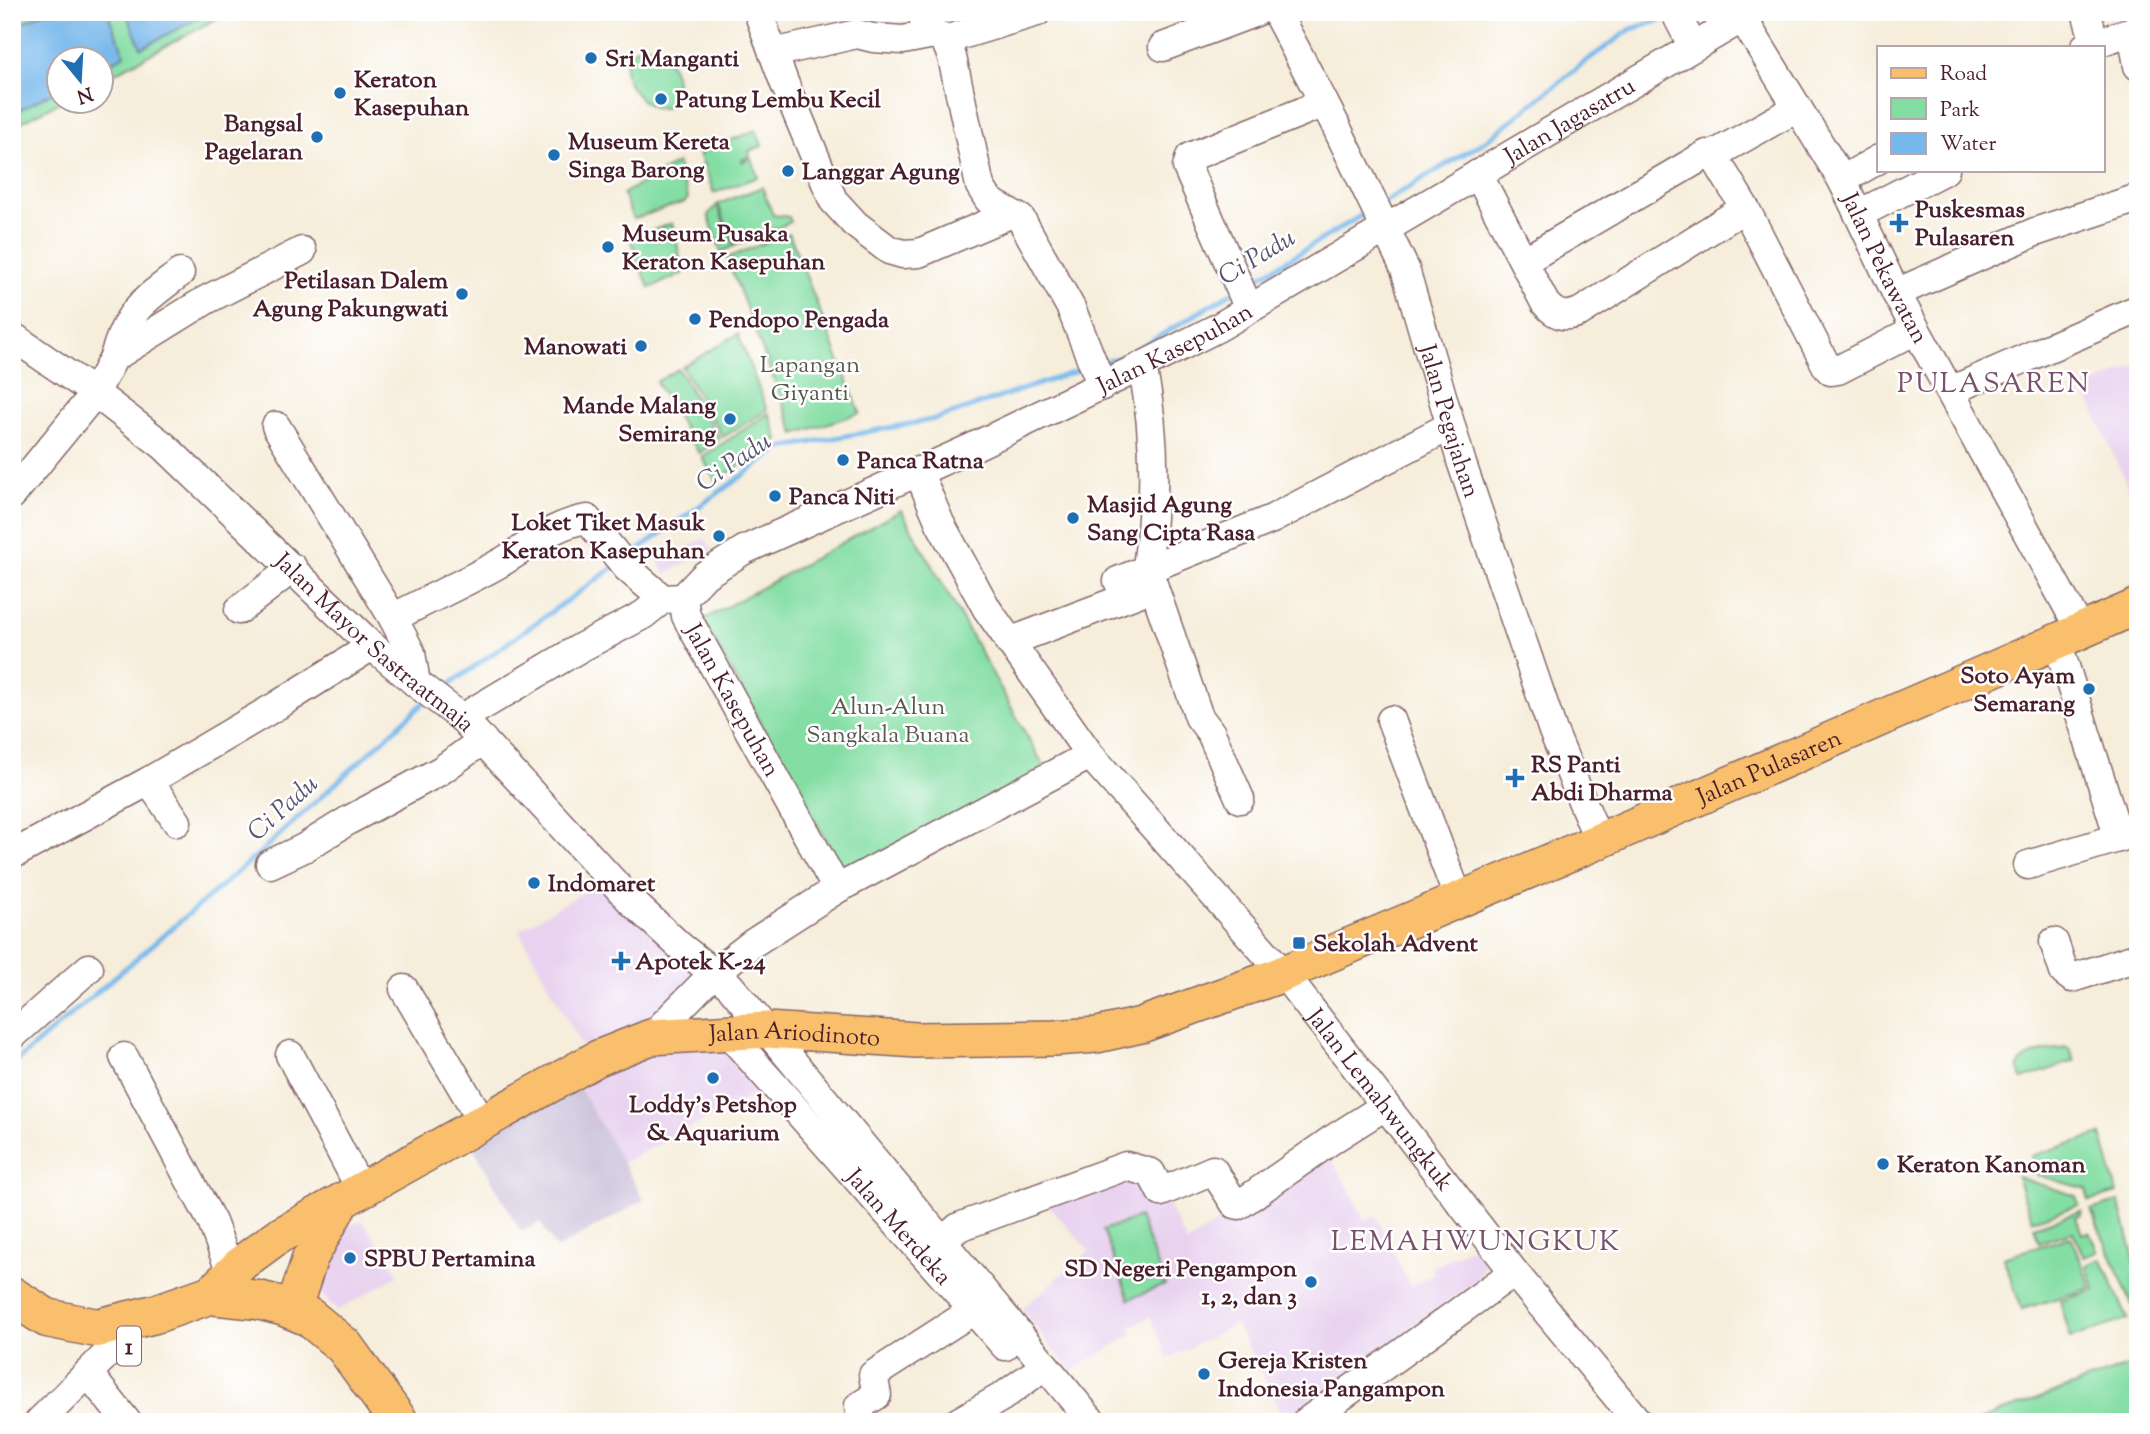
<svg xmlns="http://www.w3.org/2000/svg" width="2150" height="1434" font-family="'Sorts Mill Goudy',serif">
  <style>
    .built { fill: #e8d2ef }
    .industrial { fill: #c9bfd8 }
    .green { fill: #84dea4; stroke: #677e68; stroke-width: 2 }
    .water { fill: #76b8eb; stroke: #606c8b; stroke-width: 2 }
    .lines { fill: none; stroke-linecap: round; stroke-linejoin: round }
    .stream { stroke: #76b8eb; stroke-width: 5 }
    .minor-casing { stroke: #866768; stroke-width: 31 }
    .major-casing { stroke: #866768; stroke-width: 38 }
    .highway-casing { stroke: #866768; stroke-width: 41 }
    .minor { stroke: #fff; stroke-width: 28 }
    .major { stroke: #f9bf6c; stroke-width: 35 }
    .highway { stroke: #f9bf6c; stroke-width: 38 }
    .poi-dot { fill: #1f6fb2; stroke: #fff; stroke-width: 2.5 }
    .labels { text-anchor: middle; stroke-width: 5; stroke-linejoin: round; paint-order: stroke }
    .shield { fill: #fff; stroke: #80626b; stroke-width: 2 }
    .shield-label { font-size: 23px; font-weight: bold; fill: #4a1f2b }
    .poi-label { font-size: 24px; font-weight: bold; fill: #4a1f2b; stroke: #fff; text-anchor: start }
    .street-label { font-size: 24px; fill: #4a1f2b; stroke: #fff }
    .park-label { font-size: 24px; fill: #5b584f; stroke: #fff }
    .water-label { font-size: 26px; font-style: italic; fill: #59556e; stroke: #fff }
    .quarter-label { font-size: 28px; letter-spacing: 2px; fill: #7a516b; stroke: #fff }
  </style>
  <rect width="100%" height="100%" fill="#fff"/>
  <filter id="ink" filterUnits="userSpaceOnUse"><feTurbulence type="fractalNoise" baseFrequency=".0143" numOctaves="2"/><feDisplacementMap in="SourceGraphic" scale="14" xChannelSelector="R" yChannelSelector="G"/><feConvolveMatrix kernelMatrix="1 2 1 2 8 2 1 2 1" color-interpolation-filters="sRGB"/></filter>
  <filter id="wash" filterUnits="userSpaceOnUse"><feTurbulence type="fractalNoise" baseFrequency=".00686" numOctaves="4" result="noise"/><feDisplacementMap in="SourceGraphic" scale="28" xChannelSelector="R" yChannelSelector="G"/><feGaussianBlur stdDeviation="1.57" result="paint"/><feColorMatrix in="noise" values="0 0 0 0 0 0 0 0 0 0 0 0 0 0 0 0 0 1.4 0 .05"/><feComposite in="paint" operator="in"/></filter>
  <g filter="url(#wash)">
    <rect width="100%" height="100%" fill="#f6edda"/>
    <!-- built -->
    <path class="built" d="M2138,365V510L2084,388Z
      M705,538L712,550L665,574L658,562Z
      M601,882L703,976L654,1027L585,1053L519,930Z
      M721,1043L763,1090L622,1163L575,1080L625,1056Z
      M1324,1148L1347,1185L1364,1220L1376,1215L1410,1286L1434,1274L1432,1268L1475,1245L1485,1267L1482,1269L1483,1272L1480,1274L1479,1279L1284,1418L1236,1324L1168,1359L1150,1316L1131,1327L1133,1334L1072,1371L1049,1345L1022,1309L1089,1251L1043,1199L1127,1168L1163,1194L1187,1243L1294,1171Z
      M363,1221L399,1275L337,1311L323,1296L321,1288L334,1236L350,1225Z"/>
    <!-- industrial -->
    <path class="industrial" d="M575,1080L644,1200L556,1249L540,1222L521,1232L469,1140Z"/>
    <!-- green -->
    <path class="green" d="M12,12H229L102,80V60H60V102L12,127Z
      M641,46C664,44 680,71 675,92C665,140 594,66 641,46Z
      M756,130L762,146L749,151L750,156L741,160L742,162L751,158L758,177L714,193L699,153Z
      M677,163L688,198L685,202L633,219L623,194Z
      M762,187L773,215L789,217L791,222L735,246L718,204Z
      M717,205L734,246L721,252L708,215Z
      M672,223L684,273L650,288L636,259L639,257L630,239Z
      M789,233L860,413L795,434L727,258Z
      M738,334L767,410L723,437L682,367Z
      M678,369L720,439L699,453L656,382Z
      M769,413L778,439L716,481L702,457Z
      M901,510L1045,768L847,878L703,620Z
      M2065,1047L2069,1048L2075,1061L2022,1079L2018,1066C2027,1052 2050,1051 2065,1047Z
      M2101,1134L2117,1193L2089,1201L2086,1189L2037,1175L2031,1156Z
      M2017,1177L2076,1196L2079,1205L2032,1220Z
      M2119,1201L2138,1274V1318L2091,1210Z
      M2081,1211L2082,1215L2076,1217L2082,1234L2089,1232L2098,1252L2084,1257L2073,1232L2039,1242L2034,1227Z
      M1139,1217L1165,1285L1129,1299L1103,1230Z
      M2071,1237L2091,1288L2022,1309L2003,1257Z
      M2101,1259L2128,1319L2071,1338L2060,1301L2095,1290L2086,1265Z
      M2130,1365L2138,1367V1422L1977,1421Z"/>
    <!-- water -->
    <path class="water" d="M45,12H107L125,55L102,67V60H60L59,89L12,114V28Z
      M126,12H210L141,48Z"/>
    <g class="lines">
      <!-- stream -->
      <path class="stream" d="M1381,204L1487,140L1586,61L1631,29L1668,18
        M1246,285L1367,212
        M1102,363L1130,354L1231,293
        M627,558L781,448L936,419L1086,368
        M439,692L614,567
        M12,1065L254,858L426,701"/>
    </g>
  </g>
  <g filter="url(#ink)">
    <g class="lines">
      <!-- minor casing -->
      <g class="minor-casing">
        <g id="minor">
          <path d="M758,12L784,82L833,200L855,224L889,250L903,254L919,253L1010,214"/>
          <path d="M921,12C926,26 932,33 945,40L952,57L980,186L988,199L996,205L1021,219L1071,308L1102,386"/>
          <path id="s1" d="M1276,12L1334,122L1405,269L1462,464L1553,731L1599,841"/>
          <path d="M1675,12L1693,47"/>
          <path d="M2086,12L2095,43"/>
          <path id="s2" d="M1743,19L1842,180L1896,293L2081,631"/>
          <path d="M2138,28L2132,31L2138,66"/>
          <path d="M945,40L1037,12"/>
          <path d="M1163,47L1256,12"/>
          <path d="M2085,47L2132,31"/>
          <path d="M773,53L857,34L873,38L903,40L934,34"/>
          <path d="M1713,155L1745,208L1827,367L1831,371L1838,370L1916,330"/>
          <path d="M1478,174L1545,303C1556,316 1565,318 1580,312L1745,208"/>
          <path d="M1842,180L1879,159"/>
          <path d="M1859,214L1945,170"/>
          <path d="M1524,261L1707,154L1713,155L1797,108"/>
          <path d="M1896,293L2035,232L2138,198"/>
          <path d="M1249,309L1187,167L1190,157L1324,103"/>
          <path id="s3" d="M12,336L95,393L164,446L372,646L416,683L462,718L631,901L681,947L730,986L1092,1422"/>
          <path d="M114,357C128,309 142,302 180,273"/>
          <path d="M1142,366C1156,431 1156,501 1147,567L1199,717L1211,733L1240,799"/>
          <path d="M1950,391L2138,309"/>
          <path d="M276,426L393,618L411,653L416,683"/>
          <path id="s4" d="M918,471L940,523L987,609L1090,755L1283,973L1514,1272L1638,1422"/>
          <path d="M12,495L95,393L114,357L206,300L302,251"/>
          <path d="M1118,581L1272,519L1450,426"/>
          <path d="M239,610L293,568"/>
          <path d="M393,618C428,599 465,583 500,563C528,547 553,524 587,519L627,568L663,599L683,598"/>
          <path d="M2057,641L2119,838"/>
          <path d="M1009,642L1154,587"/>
          <path d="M462,718L580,648L643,615L663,599"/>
          <path d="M1391,720L1459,900"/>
          <path d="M149,781L177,822"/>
          <path d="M12,855L149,781L278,705L372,646"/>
          <path d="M270,864L304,848L349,820L440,771L483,740"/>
          <path d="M2028,865L2135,833"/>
          <path id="s5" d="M837,889L686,616L683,598L705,575L744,550L969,449L1142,366L1219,327L1753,12"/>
          <path d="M2054,942L2064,972L2072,978L2138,957"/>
          <path d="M404,989L483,1123"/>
          <path id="s6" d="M729,1034L1005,1346"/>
          <path d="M12,1036L89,968"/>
          <path d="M651,1037L714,973L753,943L837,889L1090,755"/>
          <path d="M290,1055L362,1192"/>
          <path d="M124,1057L212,1222L231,1273"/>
          <path d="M942,1241L959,1227L1126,1166L1151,1173L1161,1192L1213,1170L1235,1204L1239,1205L1333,1139L1385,1106"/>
          <path d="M88,1373L127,1422"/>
          <path d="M39,1422L111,1350L128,1321"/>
          <path d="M861,1422L859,1406L877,1395L873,1375L974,1310"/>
          <path d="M958,1422L1002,1397L1031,1376"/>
          <path d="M1306,1422L1514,1272"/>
        </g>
      </g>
      <!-- major casing -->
      <g class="major-casing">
        <g id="major">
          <path id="s7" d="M209,1295L243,1262L277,1237L598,1058L651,1037L767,1030L917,1040L1054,1038L1097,1035L1141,1025L1275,977L1599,841L2138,606"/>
          <path d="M293,1310L310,1258L340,1204"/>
        </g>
      </g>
      <!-- highway casing -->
      <g class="highway-casing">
        <path id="highway" d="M12,1296L47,1318L97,1328L155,1314L209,1295L258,1300L282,1306L309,1317L344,1346L399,1422"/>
      </g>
      <!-- minor -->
      <use href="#minor" class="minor"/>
      <!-- major -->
      <use href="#major" class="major"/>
      <!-- highway -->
      <use href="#highway" class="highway"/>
    </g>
  </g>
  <!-- markers -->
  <g class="poi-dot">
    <circle cx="591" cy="58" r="7"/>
    <circle cx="340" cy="93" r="7"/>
    <circle cx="661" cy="99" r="7"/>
    <circle cx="317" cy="137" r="7"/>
    <circle cx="554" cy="155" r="7"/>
    <circle cx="788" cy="171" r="7"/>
    <path d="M1895.5 212.5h7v7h7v7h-7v7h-7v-7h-7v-7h7z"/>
    <circle cx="608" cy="247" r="7"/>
    <circle cx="462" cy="294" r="7"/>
    <circle cx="695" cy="319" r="7"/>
    <circle cx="641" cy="346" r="7"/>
    <circle cx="730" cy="419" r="7"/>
    <circle cx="843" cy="460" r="7"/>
    <circle cx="775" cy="496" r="7"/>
    <circle cx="1073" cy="518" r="7"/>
    <circle cx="719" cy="536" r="7"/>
    <circle cx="2089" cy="689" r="7"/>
    <path d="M1511.5 767.5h7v7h7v7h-7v7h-7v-7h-7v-7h7z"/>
    <circle cx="534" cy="883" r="7"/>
    <rect x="1292" y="936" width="14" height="14" rx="3.5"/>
    <path d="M617.5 950.5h7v7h7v7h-7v7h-7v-7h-7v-7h7z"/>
    <circle cx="713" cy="1078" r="7"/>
    <circle cx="1883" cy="1164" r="7"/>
    <circle cx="350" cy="1258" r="7"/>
    <circle cx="1311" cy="1282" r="7"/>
    <circle cx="1204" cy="1374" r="7"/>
  </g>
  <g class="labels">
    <!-- shield labels -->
    <rect class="shield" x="117" y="1326.5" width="24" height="39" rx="5"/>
    <g class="shield-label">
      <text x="129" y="1354">1</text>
    </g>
    <!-- poi labels -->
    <g class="poi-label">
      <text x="605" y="66">Sri Manganti</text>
      <text x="354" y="87">Keraton<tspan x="354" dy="28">Kasepuhan</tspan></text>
      <text x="675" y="107">Patung Lembu Kecil</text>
      <text x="303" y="131" text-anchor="end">Bangsal<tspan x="303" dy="28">Pagelaran</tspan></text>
      <text x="568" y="149">Museum Kereta<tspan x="568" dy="28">Singa Barong</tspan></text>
      <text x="802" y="179">Langgar Agung</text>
      <text x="1915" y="217">Puskesmas<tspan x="1915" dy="28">Pulasaren</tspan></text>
      <text x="622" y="241">Museum Pusaka<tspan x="622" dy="28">Keraton Kasepuhan</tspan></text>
      <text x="448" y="288" text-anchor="end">Petilasan Dalem<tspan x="448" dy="28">Agung Pakungwati</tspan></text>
      <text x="709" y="327">Pendopo Pengada</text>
      <text x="627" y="354" text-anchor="end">Manowati</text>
      <text x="716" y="413" text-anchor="end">Mande Malang<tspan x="716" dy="28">Semirang</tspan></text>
      <text x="857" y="468">Panca Ratna</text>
      <text x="789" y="504">Panca Niti</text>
      <text x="1087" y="512">Masjid Agung<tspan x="1087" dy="28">Sang Cipta Rasa</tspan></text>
      <text x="705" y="530" text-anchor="end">Loket Tiket Masuk<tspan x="705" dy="28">Keraton Kasepuhan</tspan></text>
      <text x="2075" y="683" text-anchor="end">Soto Ayam<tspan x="2075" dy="28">Semarang</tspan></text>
      <text x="1531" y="772">RS Panti<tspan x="1531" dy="28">Abdi Dharma</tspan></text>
      <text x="548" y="891">Indomaret</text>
      <text x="1313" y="951">Sekolah Advent</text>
      <text x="635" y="969">Apotek K-24</text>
      <text x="713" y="1112" text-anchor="middle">Loddy's Petshop<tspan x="713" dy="28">&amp; Aquarium</tspan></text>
      <text x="1897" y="1172">Keraton Kanoman</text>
      <text x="364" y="1266">SPBU Pertamina</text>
      <text x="1297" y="1276" text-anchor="end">SD Negeri Pengampon<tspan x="1297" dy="28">1, 2, dan 3</tspan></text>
      <text x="1218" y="1368">Gereja Kristen<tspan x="1218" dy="28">Indonesia Pangampon</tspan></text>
    </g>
    <!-- street labels -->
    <g class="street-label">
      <text dy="8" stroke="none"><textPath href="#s5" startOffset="1340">Jalan Jagasatru</textPath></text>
      <text dy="8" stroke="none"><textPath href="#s2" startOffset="287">Jalan Pekawatan</textPath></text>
      <text dy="8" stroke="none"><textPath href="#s5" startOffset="884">Jalan Kasepuhan</textPath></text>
      <text dy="8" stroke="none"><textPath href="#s1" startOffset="446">Jalan Pegajahan</textPath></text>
      <text dy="8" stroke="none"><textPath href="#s3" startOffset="476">Jalan Mayor Sastraatmaja</textPath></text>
      <text transform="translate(733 700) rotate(61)" y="8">Jalan Kasepuhan</text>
      <text dy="8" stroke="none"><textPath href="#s7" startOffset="1685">Jalan Pulasaren</textPath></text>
      <text dy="8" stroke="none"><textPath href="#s7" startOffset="658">Jalan Ariodinoto</textPath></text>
      <text dy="8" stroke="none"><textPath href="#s4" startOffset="784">Jalan Lemahwungkuk</textPath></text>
      <text dy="8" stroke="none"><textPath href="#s6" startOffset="257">Jalan Merdeka</textPath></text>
    </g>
    <!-- park labels -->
    <g class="park-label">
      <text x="810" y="372">Lapangan<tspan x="810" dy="28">Giyanti</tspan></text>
      <text x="888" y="714">Alun-Alun<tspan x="888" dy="28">Sangkala Buana</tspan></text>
    </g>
    <!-- water labels -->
    <g class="water-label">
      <text transform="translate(1256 256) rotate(-31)" y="9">Ci Padu</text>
      <text transform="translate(733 461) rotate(-34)" y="9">Ci Padu</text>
      <text transform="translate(282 807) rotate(-42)" y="9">Ci Padu</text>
    </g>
    <!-- quarter labels -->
    <g class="quarter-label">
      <text x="1994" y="392">PULASAREN</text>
      <text x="1476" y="1250">LEMAHWUNGKUK</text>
    </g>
  </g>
  <!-- margin -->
  <rect width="2150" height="1434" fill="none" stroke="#fff" stroke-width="42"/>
  <!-- legend -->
  <rect x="1877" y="46" width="228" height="126" fill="#ffffff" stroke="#b7a5aa" stroke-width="2"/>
  <rect x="1891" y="68" width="35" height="10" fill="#f9bf6c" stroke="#b7a5aa" stroke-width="2"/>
  <text x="1940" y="80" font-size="21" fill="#4a1f2b">Road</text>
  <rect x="1891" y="98" width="35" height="21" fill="#84dea4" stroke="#b7a5aa" stroke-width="2"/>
  <text x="1940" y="116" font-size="21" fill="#4a1f2b">Park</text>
  <rect x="1891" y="133" width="35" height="21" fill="#76b8eb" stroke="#b7a5aa" stroke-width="2"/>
  <text x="1940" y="150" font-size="21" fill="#4a1f2b">Water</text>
  <!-- north arrow -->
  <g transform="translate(80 80) rotate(162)"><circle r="33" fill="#ffffff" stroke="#b7a5aa" stroke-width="2"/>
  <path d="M0-5L12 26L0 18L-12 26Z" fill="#1f6fb2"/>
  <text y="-10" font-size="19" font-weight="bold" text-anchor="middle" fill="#4a1f2b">N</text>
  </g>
</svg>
